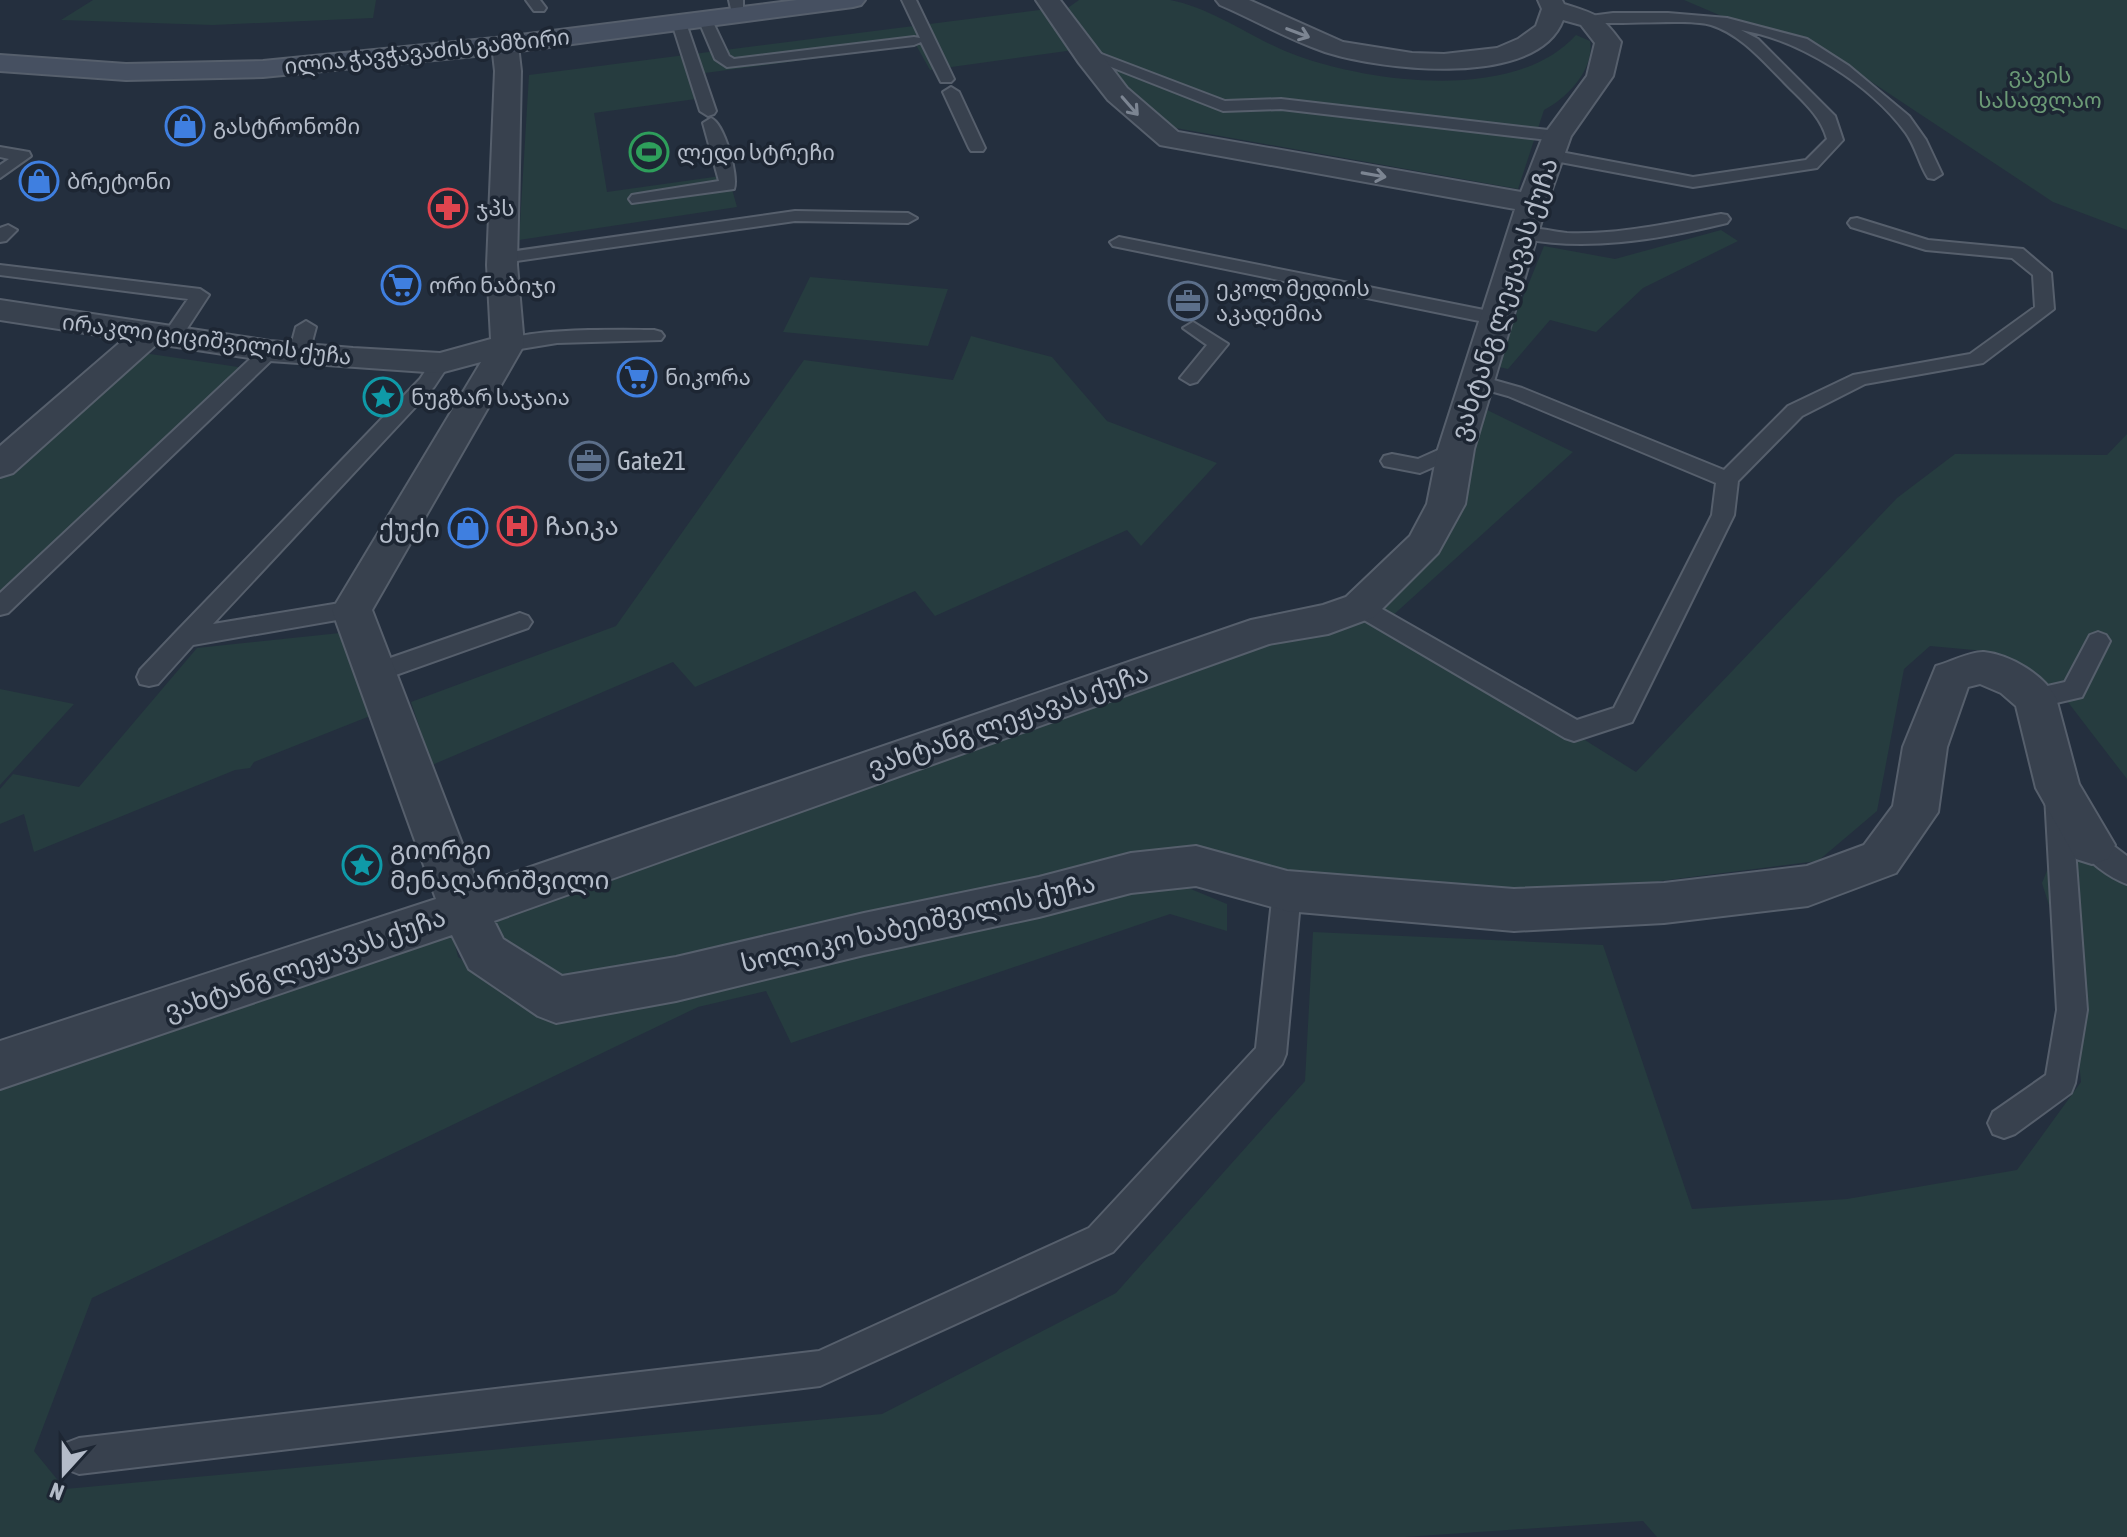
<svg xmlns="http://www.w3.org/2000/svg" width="2127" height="1537" font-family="'Asap Condensed','Noto Sans Georgian',sans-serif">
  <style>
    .green { fill: #263c3f }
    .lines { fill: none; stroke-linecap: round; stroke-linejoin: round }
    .service-casing { stroke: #565f6c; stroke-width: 4 }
    .minor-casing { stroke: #565f6c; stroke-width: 4 }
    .secondary-casing { stroke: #565f6c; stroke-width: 4 }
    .service { fill: #38414e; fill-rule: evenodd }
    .minor { fill: #38414e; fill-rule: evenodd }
    .secondary { fill: #465061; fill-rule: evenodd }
    .oneway { stroke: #7c8592 }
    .labels { text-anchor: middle; stroke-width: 7; stroke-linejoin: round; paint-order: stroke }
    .far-street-label { font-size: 22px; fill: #b4bcc9; stroke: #1d2633 }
    .far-park-label { font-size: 22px; fill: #6b9a76; stroke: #1d2633 }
    .far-poi-label { font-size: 22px; fill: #b4bcc9; stroke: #1d2633; text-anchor: start }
    .street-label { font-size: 26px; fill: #b4bcc9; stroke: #1d2633 }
    .poi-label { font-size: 26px; fill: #b4bcc9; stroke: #1d2633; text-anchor: start }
  </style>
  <rect width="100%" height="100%" fill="#242f3e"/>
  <!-- green -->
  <path class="green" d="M93,0H376L373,18L213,25L61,20Z
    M1079,0C1108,0 1142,0 1170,0C1216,9 1255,41 1298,56C1374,83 1516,102 1576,35L1590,41C1595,69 1567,98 1544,110L1518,189L1170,127L1148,117L1062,12Z
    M1684,0H2127V230L2053,202L1864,77Z
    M1047,9L1074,50L930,70L916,45L697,74L703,98L594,113L607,192L728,175L737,207L519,240L529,75Z
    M1721,230L1738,241L1643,288L1596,332L1550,320L1508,369L1495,366L1544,246L1615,259Z
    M810,277L948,289L928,346L783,332Z
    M971,336L1052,357L1107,421L1217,463L1141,546L1127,530L935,616L915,591L695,687L673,662L432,765L411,702L616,626L804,360L953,380Z
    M137,352L245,368L0,603V477Z
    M1479,406L1573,452L1390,618L1636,772L1897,498L1955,454L2107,455L2127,434V779L2064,697L2020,668L1985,651L1930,646L1904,669L1877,811L1818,861L1582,891L1293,881L1205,856L565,986L501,942L484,913L1328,616L1448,513Z
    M340,633L370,716L254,762L250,768L235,770L34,852L24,814L0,824V789L13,774L79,787L197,648Z
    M0,689L74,704L0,785Z
    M2063,831L2127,872V1537H1657L1643,1521L1405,1537H0V1066L450,924L458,957L530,1006L1135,890L1186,887L1227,904V931L1170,914L791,1043L766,991L698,1007L92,1298L34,1451L65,1489L882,1414L1116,1293L1305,1081L1313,932L1603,945L1692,1209L1847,1199L2017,1170L2081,1082L2070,972L2042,883Z"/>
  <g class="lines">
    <!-- service casing -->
    <g class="service-casing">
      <path id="service" d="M526,0H540L546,8L544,11H534Z
        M729,0H743V18H733Z
        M902,0H916L954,79L951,82H941L921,42L914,45L727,67L715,59L698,19L705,15L710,16L729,56L734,59L914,37L920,38Z
        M1613,13H1668L1727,18L1807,39L1849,66L1909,116L1926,140L1942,174L1934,179L1928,178C1919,164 1916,147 1906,133C1870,84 1800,40 1741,30L1758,39L1835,116L1843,140L1817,168L1693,187L1544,159L1542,155L1544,151L1550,150L1693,177L1806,160L1827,139C1820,114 1801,100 1783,81C1762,60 1740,34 1711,25C1686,17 1593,28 1583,20L1590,16Z
        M679,19L686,23L716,111L714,114L708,116L700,111L672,23Z
        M1083,47L1225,101L1281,99L1557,131L1565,136L1557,141L1281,109L1223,111L1078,54L1076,51Z
        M951,87L959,92L985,148L983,151H971L969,148L943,92Z
        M711,118C724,123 739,175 734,189L632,203L629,199L632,195L638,194L719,181L703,123Z
        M0,147L29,152L31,156L0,178V165L9,159L0,157Z
        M795,211L908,213L917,218L908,223L795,221L502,263L493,258L502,253Z
        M1721,214L1727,215L1730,219L1727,223C1661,239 1583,253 1516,237L1513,233C1524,223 1552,232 1567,233C1618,235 1670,223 1721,214Z
        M1857,218L1928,240L2023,249L2051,273L2054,309L1983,363L1865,384L1802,416L1738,481L1734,515L1632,722L1574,741L1565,738L1352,613L1348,607L1352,601L1360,599L1368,601L1577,720L1614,708L1712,515L1716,483L1508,396L1469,385L1466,381L1476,375L1522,388L1724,470L1788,406L1853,375L1970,354L2035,307L2033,275L2012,258L1926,250L1851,227L1848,223L1851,219Z
        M8,225L17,230L6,241L0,242V228Z
        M1119,237L1494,312L1504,318L1494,324L1113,246L1110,242Z
        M0,265L200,289L209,295L179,341L172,343L162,337L188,299L0,275Z
        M306,321L316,327L309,353L299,359L292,357L289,353L296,327Z
        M1193,322L1228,344L1197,382L1190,384L1180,378L1207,345L1183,328Z
        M654,330L661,332L664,336L661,340L557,343L508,351L498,345C515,327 625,330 654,330Z
        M270,345L277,347L280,351L277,355L8,613L0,615V593L263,347Z
        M440,357L450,363L434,387L213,624L352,601L360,604L364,610L360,616L193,645L158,684L149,686L140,684L137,677L140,670L176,632L420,379L433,359Z
        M1456,442L1463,444L1467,449L1463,454L1420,473L1384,466L1381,461L1384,456L1392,454L1418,459Z
        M520,613L528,616L532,622L528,628L376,682L367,680L364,673L367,666Z
        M2098,632L2106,635L2110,641L2082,697L2035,708L2026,705L2023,698L2026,691L2065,682L2090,635Z
        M2058,784L2067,787L2071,795L2087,1010L2075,1083L2071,1093L2015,1134L2004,1138L1993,1134L1988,1123L1993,1112L2046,1075L2057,1010L2045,795L2049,787Z
        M2092,834L2102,837L2127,856V884C2110,878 2086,861 2078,845L2082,837Z
        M1287,879L1297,883L1301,891L1286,1054L1282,1064L1113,1252L820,1386L79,1474L66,1469L61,1456L66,1443L79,1438L819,1351L1089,1228L1256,1048L1273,891L1277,883Z"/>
    </g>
    <!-- minor casing -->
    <g class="minor-casing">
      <path id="minor" d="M1036,0H1060L1127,88L1178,132L1521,192L1543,136L1587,76L1595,43L1581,25L1563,20C1537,89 1381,70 1325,52C1289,40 1255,20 1220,5L1216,0H1249L1343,42L1412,53L1444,54L1497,48L1518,39L1536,26L1542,9L1538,0H1562L1564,4C1595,14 1601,14 1621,42L1613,76L1571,136L1547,203L1474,449L1465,504L1438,553L1374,617L1328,634L1269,644L494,921L503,939L562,976L676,957L864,913L1039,877L1131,853L1196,846L1287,871L1514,889L1664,883L1807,866L1864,845L1893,806L1903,747L1936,666C1950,662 1971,651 1984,652C2011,655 2044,675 2056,698L2079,784L2115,845L2108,859L2092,864L2076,859L2036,788L2016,706L2001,693L1980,684L1968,687L1947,747L1938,812L1896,873L1808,906L1664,923L1514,931L1287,911L1196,886L1131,893L1039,917L864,955L676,1001L556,1023L538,1016L469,969L452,935L0,1089V1041L436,899L332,610L481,362L440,373L270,361L157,344L13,473L0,477V446L124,339L0,320V300L270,341L353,348L440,353L491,339L487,265L495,71L492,45L496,40H514L518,45L521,71L517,265L524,345L372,610L478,885L1251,620L1323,605L1346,597L1410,536L1427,504L1438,449L1515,209L1160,145L1108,100L1079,63Z"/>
    </g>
    <!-- secondary casing -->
    <g class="secondary-casing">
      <path id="secondary" d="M797,0H865L861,5L853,7L505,53L263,77L126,80L0,71V55L126,64L263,61L505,37Z"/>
    </g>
    <!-- service -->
    <use href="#service" class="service"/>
    <!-- minor -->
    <use href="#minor" class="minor"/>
    <!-- secondary -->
    <use href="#secondary" class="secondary"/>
  </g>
  <!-- one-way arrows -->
  <defs><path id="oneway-shaft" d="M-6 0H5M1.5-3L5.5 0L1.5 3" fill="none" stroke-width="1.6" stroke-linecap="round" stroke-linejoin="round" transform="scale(2)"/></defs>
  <g class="oneway">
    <use href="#oneway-shaft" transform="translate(1298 33) rotate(21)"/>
    <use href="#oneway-shaft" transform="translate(1130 106) rotate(49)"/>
    <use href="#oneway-shaft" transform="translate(1374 175) rotate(10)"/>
  </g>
  <!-- icons -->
  <defs>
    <g id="shop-ring" transform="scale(2)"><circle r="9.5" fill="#1d2633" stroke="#3f7fe0" stroke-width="1.5"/><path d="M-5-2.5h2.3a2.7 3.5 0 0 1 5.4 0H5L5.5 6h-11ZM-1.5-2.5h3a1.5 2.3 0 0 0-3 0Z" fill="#3f7fe0"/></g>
    <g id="stadium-ring" transform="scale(2)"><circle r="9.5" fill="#1d2633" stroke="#2e9e5b" stroke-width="1.5"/><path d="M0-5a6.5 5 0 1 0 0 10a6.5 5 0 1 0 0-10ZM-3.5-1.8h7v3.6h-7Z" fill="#2e9e5b"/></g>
    <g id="pharmacy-ring" transform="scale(2)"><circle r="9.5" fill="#1d2633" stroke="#e0444e" stroke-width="1.5"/><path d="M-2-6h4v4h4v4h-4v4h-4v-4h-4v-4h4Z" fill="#e0444e"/></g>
    <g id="supermarket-ring" transform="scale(2)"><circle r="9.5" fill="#1d2633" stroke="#3f7fe0" stroke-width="1.5"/><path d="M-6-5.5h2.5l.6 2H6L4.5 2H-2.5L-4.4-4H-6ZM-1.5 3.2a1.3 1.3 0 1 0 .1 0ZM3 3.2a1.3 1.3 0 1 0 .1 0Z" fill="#3f7fe0"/></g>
    <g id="office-ring" transform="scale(2)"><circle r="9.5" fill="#1d2633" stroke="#5c6f8a" stroke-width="1.5"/><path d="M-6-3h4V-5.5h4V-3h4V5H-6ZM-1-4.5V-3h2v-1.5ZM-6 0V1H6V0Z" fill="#5c6f8a"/></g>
    <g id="sight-ring" transform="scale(2)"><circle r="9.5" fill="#1d2633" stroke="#0f9aa8" stroke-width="1.5"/><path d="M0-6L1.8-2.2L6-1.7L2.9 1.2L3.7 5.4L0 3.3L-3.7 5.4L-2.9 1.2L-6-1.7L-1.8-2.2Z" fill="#0f9aa8"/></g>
    <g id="hospital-ring" transform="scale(2)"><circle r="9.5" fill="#1d2633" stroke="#e0444e" stroke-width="1.5"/><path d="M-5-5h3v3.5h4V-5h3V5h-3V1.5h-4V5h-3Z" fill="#e0444e"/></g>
  </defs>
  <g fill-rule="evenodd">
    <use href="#shop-ring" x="185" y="126"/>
    <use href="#stadium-ring" x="649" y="152"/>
    <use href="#shop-ring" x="39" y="181"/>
    <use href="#pharmacy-ring" x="448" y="208"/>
    <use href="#supermarket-ring" x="401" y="285"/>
    <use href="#office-ring" x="1188" y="301"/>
    <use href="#supermarket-ring" x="637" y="377"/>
    <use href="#sight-ring" x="383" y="397"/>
    <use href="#office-ring" x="589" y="461"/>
    <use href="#hospital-ring" x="517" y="526"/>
    <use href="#shop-ring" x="468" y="528"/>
    <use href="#sight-ring" x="362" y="865"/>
  </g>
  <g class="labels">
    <!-- far-street labels -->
    <g class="far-street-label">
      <text transform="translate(427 51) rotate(-6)" y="8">ილია ჭავჭავაძის გამზირი</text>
      <text transform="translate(207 339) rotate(7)" y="8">ირაკლი ციციშვილის ქუჩა</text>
    </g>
    <!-- far-park labels -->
    <g class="far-park-label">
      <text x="2040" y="83">ვაკის<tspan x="2040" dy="25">სასაფლაო</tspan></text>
    </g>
    <!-- far-poi labels -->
    <g class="far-poi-label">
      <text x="213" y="134">გასტრონომი</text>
      <text x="677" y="160">ლედი სტრეჩი</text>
      <text x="67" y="189">ბრეტონი</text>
      <text x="476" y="216">ჯპს</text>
      <text x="429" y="293">ორი ნაბიჯი</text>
      <text x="1216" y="296">ეკოლ მედიის<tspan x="1216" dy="25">აკადემია</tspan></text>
      <text x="665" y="385">ნიკორა</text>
      <text x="411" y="405">ნუგზარ საჯაია</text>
    </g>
    <!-- street labels -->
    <g class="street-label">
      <text transform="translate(1504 299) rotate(-72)" y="9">ვახტანგ ლეჟავას ქუჩა</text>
      <text transform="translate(1008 720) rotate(-19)" y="9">ვახტანგ ლეჟავას ქუჩა</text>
      <text transform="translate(918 923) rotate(-13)" y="9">სოლიკო ხაბეიშვილის ქუჩა</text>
      <text transform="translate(305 964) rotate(-19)" y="9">ვახტანგ ლეჟავას ქუჩა</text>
    </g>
    <!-- poi labels -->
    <g class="poi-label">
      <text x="617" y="470">Gate21</text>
      <text x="545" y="535">ჩაიკა</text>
      <text x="440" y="537" text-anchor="end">ქუქი</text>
      <text x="390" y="859">გიორგი<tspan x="390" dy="30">მენაღარიშვილი</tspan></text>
    </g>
  </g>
  <!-- north arrow -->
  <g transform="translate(64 1473) rotate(201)" stroke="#1d2633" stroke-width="6" paint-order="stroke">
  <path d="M0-6L14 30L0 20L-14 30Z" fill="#b4bcc9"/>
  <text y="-12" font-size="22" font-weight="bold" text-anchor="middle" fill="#b4bcc9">N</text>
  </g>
</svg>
